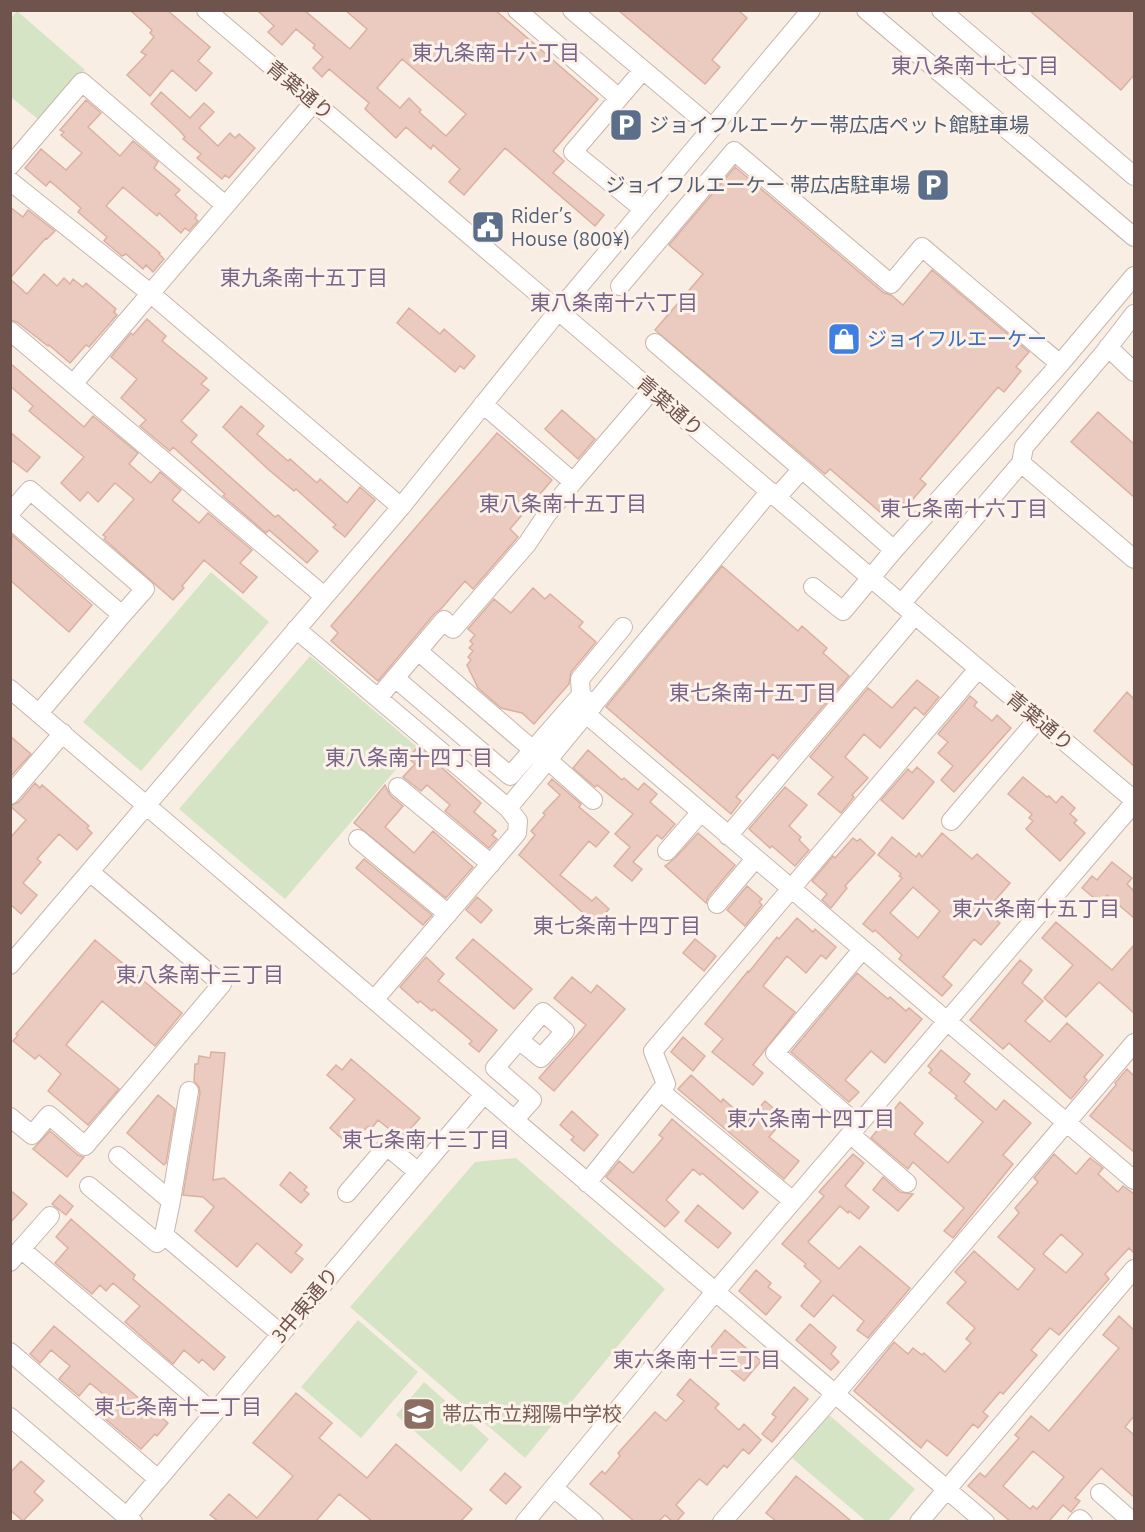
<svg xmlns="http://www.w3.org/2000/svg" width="1145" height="1532" font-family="Ubuntu,'Noto Sans JP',sans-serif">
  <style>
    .green { fill: #d5e4c4 }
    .building { fill: #ebcbbf; stroke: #dbb0a1; stroke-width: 1.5; fill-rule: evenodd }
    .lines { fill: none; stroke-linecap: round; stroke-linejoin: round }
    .minor-casing { stroke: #c8b5ac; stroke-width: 20 }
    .minor { stroke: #fff; stroke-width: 18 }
    .labels { text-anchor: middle; stroke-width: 6; stroke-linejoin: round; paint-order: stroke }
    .street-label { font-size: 20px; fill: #6e544d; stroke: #fcf2e9 }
    .service-label { font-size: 20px; fill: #4e5e75; stroke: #fcf2e9; text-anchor: start }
    .shop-label { font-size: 20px; fill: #366cbe; stroke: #fcf2e9; text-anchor: start }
    .education-label { font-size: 20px; fill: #785e54; stroke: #fcf2e9; text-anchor: start }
    .neighbourhood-label { font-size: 21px; fill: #79658a; stroke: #fcf2e9 }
  </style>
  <rect width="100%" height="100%" fill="#f9eee4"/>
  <!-- green -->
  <path class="green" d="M17,11L85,70L39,120L11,97V18Z
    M211,572L269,622L141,771L83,722Z
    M310,656L416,746L285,899L179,809Z
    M516,1158L665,1289L525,1458L350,1307L475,1162Z
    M358,1320L418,1372L361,1438L301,1387Z
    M424,1382L489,1439L461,1472L396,1415Z
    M829,1415L915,1489L888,1521H866L792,1458Z"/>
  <!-- building -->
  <path class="building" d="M130,10H167L210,47L198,61L212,73L196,91L172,70L150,96L127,75L146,55L141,52L154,37L150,33L152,30Z
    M257,10H304L350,49L367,29L345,10H495L598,99L553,151L564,161L553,173L604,215L595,226L505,148L464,195L449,182L460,169L433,145L431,149L406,127L396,138L365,109L369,103L329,69L322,77L313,68L323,57L313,48L315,45L296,29L282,45L268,32L274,26ZM402,59L466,114L446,136L419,112L421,110L409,98L400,108L377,88Z
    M618,10H738L747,18L712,60L720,67L705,84Z
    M1029,10H1134V75L1121,90Z
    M161,92L190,118L204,103L214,112L199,128L218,146L230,133L235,138L239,134L255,148L229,178L225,175L222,179L197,158L201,154L183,139L185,137L179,130L151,104Z
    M86,100L101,113L88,127L120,156L133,141L158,162L154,168L180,190L175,195L197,215L195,218L198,221L189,231L185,228L181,233L159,213L157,216L123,187L106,206L160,253L159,254L164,259L153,272L146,265L143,269L126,254L122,256L104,241L107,237L78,212L81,208L50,181L46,186L25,168L41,149L66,170L82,153L61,135L64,132L60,130Z
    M735,167L884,293L891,295L903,305L932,270L1029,352L1016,367L1021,371L1004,392L998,387L920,479L926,484L907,506L901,501L887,518L830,469L825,474L655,330L703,274L669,245Z
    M10,207L23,217L28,210L55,231L47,239L46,238L10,278Z
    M44,274L57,286L64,278L70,284L73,279L83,287L86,283L116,309L114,312L117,315L89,347L86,345L70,363L49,345L48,346L17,322L10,320V279L27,294Z
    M409,308L440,334L444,329L475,356L464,369L460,366L455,372L397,323Z
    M147,319L166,336L162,341L207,378L201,384L209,390L181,421L197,435L191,442L275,517L278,515L318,551L307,563L269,530L266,533L223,496L225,494L173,447L170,451L140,426L146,420L121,398L137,379L111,357L131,333L133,335Z
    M10,363L84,427L93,416L138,453L129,464L151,483L160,472L181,490L172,500L199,523L208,513L252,550L240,563L257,577L243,593L204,560L182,586L184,588L173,600L104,539L106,537L103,535L134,499L115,483L98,502L88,492L80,501L61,483L84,457L29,411L33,406L10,386Z
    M241,406L264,426L257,434L288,461L290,459L317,483L320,479L347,503L360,487L375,500L345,537L333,527L336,525L296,489L294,491L269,470L223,427Z
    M562,410L595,439L578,459L545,429Z
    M1098,412L1134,444V497L1071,442Z
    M10,432L40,457L27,472L10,459Z
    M497,433L552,480L510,529L518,537L473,589L465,581L441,609L435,613L378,681L331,641L338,633L331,626Z
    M12,535L92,605L69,632L10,580Z
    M722,566L798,631L802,626L827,648L823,653L849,676L778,759L773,754L736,797L741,801L731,814L606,707Z
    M533,588L545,599L550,594L583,622L579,627L596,642L571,672L569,684L534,724L522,713L501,708L478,688L467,665L471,660L468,657L473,651L469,648L473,644L470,641L475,635L468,629L494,599L511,613Z
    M917,680L939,697L924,715L915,707L880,748L864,734L845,757L868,778L852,795L854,797L841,813L818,794L833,777L810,757L868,688L892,708Z
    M1127,692L1134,699V766L1094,731Z
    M970,696L977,702L974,706L992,721L997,715L1011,728L954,792L941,780L953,766L938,753L948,742L938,734Z
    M10,736L31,754L10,777Z
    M418,746L481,803L474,812L496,831L492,835L497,839L489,848L445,811L450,805L427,785L421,791L403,777L415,764L408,758Z
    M588,750L622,780L624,778L638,790L644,783L657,794L650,802L675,824L662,839L657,835L633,862L642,869L632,881L614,866L630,847L615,834L633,814L597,785L595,787L573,768Z
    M917,767L934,782L903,819L881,800L908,769L912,773Z
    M1023,777L1047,797L1049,796L1056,803L1062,796L1075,808L1070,814L1077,820L1074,823L1085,833L1060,861L1026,829L1033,821L1029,818L1032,814L1008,794Z
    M552,779L581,804L579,807L609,832L596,847L589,841L560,875L592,901L596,897L609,909L598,922L594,919L592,921L519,855L535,835L531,831L545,815L543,813L560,795L548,784Z
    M35,783L40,788L42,785L89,826L87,828L92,833L77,850L59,834L37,859L41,862L23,883L37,895L21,914L10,904V838L26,820L10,806L19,802Z
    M385,785L390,795L403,806L385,827L414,853L433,831L473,867L446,898L354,823Z
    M785,787L807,805L789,826L801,837L799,840L809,850L795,866L772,846L770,848L749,829Z
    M698,833L735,865L708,897L706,903L665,866L675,858Z
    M942,833L972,859L977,854L1010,883L986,911L1000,923L981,945L974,939L943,977L952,985L942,996L899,959L902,955L875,930L873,932L863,924L902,878L899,876L901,874L878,855L892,837L916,857L919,853L922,857ZM913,887L940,911L918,938L890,913Z
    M853,838L857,841L860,839L875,853L845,886L847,888L831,908L822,900L827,894L812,881L833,856L835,858Z
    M364,859L432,915L423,925L356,868Z
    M1112,862L1132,878L1127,884L1134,891V918L1107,895L1100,903L1082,888L1092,876L1097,880Z
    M747,886L762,899L759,902L762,905L745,926L727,910Z
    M477,897L492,910L481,923L466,910Z
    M797,918L813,932L815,929L836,947L826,959L821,955L806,973L787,956L763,986L795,1012L753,1065L763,1073L753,1085L712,1052L723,1039L705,1024L748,971L749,972L777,937L779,939Z
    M1056,922L1112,970L1134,945V1013L1099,982L1066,1017L1044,998L1073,965L1042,938Z
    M473,939L532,989L514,1009L456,958Z
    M695,939L716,956L704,971L683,953Z
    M95,940L182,1013L155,1046L102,1001L66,1045L119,1089L88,1125L48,1091L61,1074L39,1055L35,1059L13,1041L18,1035L16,1034Z
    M426,957L444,974L438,981L497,1030L479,1052L469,1044L472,1041L434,1009L432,1011L420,1001L418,1003L400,987Z
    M1020,960L1032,970L1022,983L1043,1001L1025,1021L1050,1042L1067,1023L1103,1055L1084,1077L1087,1080L1071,1099L1009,1043L1003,1049L970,1020Z
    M857,973L888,999L890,997L906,1011L909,1008L922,1019L885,1063L871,1051L845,1080L859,1092L849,1102L791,1052Z
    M572,977L591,993L597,985L625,1009L554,1091L539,1078L586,1025L554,998Z
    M683,1037L705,1056L693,1071L671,1052Z
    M941,1050L970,1074L964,1082L996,1110L1004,1100L1031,1123L1003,1155L1013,1164L953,1238L944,1231L964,1208L913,1162L908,1169L871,1138L900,1102L923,1123L914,1134L948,1163L983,1122L955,1098L957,1096L929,1073L932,1070L928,1066Z
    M211,1052L225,1053L213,1180L224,1178L302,1245L295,1253L303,1259L291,1273L257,1243L237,1267L195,1231L214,1207L203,1197L183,1195L200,1093L199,1087L194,1081L195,1064H198L199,1056L210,1058Z
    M351,1059L420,1118L405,1135L402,1133L399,1137L378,1120L371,1129L368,1126L350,1146L330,1128L355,1099L327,1075L336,1065L342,1070Z
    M1127,1069L1134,1076V1152L1090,1116L1116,1085L1115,1083Z
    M691,1075L721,1102L723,1099L748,1121L765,1101L785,1118L769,1137L799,1161L784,1179L678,1089Z
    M158,1095L175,1109L166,1163L164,1165L127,1133Z
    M572,1111L598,1135L584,1151L571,1140L574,1137L560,1125Z
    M672,1119L758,1192L743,1209L702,1173L700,1175L693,1169L666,1200L679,1212L665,1227L606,1177L619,1161L633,1173L663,1138L659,1135Z
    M50,1131L78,1155L84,1157L67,1177L33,1149Z
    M853,1154L864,1163L845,1186L869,1207L859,1219L849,1211L848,1213L840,1206L808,1242L839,1269L860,1246L910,1288L868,1338L857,1330L864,1321L833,1295L814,1317L801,1306L821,1281L804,1266L806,1264L782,1244L824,1196L819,1192Z
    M1054,1154L1076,1174L1090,1158L1103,1168L1098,1174L1118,1192L1123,1186L1134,1194V1253L1129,1248L1105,1274L1109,1279L1059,1335L1050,1328L1031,1350L1037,1355L1003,1394L1000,1392L983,1412L988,1416L978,1428L973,1424L947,1456L927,1440L921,1448L854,1391L894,1342L908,1354L913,1348L922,1355L924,1353L945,1372L971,1343L966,1339L975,1328L947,1303L966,1282L955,1272L974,1251L1018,1290L1035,1269L998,1237L1019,1213L1015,1208L1038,1182L1034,1178ZM1061,1234L1083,1254L1066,1273L1043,1254Z
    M290,1172L307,1187L304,1190L309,1194L301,1203L280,1185Z
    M883,1177L900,1192L913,1194L898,1211L873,1190Z
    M10,1190L27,1204L10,1223Z
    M60,1195L73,1206L66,1215L52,1204Z
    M698,1205L731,1233L718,1248L685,1221Z
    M71,1219L135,1275L133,1279L225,1357L214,1370L202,1359L199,1363L184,1350L173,1364L125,1322L140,1306L113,1283L106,1291L100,1285L92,1294L55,1263L68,1248L56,1237Z
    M756,1270L771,1283L768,1287L781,1297L766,1315L739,1291Z
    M1119,1316L1134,1330V1416L1125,1427L1134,1435V1497L1101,1468L1075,1498L1080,1501L1071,1512L1063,1505L1050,1520L1052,1521H1010L968,1486L980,1473L985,1477L1019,1438L1015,1435L1031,1416L1049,1431L1119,1348L1103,1335ZM1033,1451L1064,1477L1037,1509L1033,1506L1030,1509L1003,1486Z
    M810,1324L836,1347L831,1354L839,1362L831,1370L796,1340Z
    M54,1326L168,1423L157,1436L155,1434L141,1449L97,1412L108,1398L90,1383L79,1396L59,1379L70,1366L51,1350L40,1363L30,1354Z
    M725,1330L761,1361L744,1381L708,1351Z
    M690,1379L719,1404L715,1408L739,1430L744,1424L761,1440L749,1454L743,1449L727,1468L724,1465L707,1485L699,1479L676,1505L684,1513L677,1521H672L665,1515L659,1521H634L590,1484L602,1471L605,1474L620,1456L618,1453L655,1412L666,1421L684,1401L677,1395Z
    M794,1387L808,1399L772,1442L762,1434L776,1417L772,1414Z
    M296,1393L332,1423L319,1438L367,1478L396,1444L472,1509L461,1521H372L339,1494L316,1521H218L210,1515L229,1494L257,1518L293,1476L253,1443Z
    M21,1461L44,1481L34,1492L43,1500L23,1521L10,1510V1473Z
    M505,1473L521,1487L506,1504L490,1490Z
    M796,1476L832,1505L851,1521H776L766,1513Z"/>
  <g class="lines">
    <!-- minor casing -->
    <g class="minor-casing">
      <path id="minor" d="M206,10L871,578L1134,800
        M517,10L619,98
        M572,10L712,128
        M866,10L1134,237
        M941,10L1134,176
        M643,70L573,152L643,209
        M10,166L82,82L225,205
        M10,181L150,293L401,507
        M620,286L734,151L891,284L922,247L1060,364L1134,276
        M10,331L324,596
        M655,343L802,469
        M1108,347L1134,372
        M73,384L314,102
        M483,404L573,482L652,390
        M1021,463L1134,559
        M777,497L802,469L894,550
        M10,513L30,490L145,589L122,615
        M10,519L122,615L39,713
        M813,587L843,611L894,550L1060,364
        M901,604L1021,463L1024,447L1104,353L1134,314
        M296,629L508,808
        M418,651L533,750
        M395,678L510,776L581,695L593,706
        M10,689L985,1522
        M581,695L580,679L623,627
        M378,698L444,620L453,629L527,544L547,514L573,482
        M586,714L1134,1180
        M548,760L593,800
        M398,787L491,864
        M10,795L63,733
        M951,821L1038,719
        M728,836L915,615
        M358,839L448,914
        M667,851L701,812
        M717,904L755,859
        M10,965L401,507L559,310L811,10
        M374,1000L517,833L518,821L508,808L770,491
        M660,1091L793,1201
        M10,1117L32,1135L49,1115L85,1146L222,984L90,872
        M514,1120L532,1100L495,1068L543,1012L565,1031L541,1058L519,1040
        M858,1125L775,1053L862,950
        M850,1134L907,1183
        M118,1156L171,1201L164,1235
        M587,1183L666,1084L653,1051L978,669
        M89,1186L157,1243L164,1235L281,1334
        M347,1193L387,1146L418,1172
        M171,1201L189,1091
        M21,1249L50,1216
        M10,1262L21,1249L214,1413
        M10,1352L158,1479
        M10,1417L133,1522
        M554,1488L594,1522
        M1100,1493L1133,1522
        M127,1516L484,1094
        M525,1522L715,1292L1134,803
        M722,1522L835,1394L1134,1043
        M919,1522L1134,1269
        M1077,1522L1080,1519L1083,1522"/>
    </g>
    <!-- minor -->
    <use href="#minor" class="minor"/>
  </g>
  <!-- icons -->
  <defs>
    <g id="parking-square" transform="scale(1.725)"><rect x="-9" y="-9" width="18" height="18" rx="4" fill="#5c6f8a" stroke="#fcf2e9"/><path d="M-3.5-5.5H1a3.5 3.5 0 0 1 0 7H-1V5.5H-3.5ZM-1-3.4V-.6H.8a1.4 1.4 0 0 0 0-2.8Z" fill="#fff"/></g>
    <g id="civic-square" transform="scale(1.725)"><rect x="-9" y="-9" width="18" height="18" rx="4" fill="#5c6f8a" stroke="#fcf2e9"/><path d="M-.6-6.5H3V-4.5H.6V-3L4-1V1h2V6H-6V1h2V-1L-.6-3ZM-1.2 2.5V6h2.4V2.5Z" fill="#fff"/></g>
    <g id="shop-square" transform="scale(1.725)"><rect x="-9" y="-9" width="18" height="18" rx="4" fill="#3f7fe0" stroke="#fcf2e9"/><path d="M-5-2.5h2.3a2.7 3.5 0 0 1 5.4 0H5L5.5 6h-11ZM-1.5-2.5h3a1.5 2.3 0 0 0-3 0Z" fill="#fff"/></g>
    <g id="school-square" transform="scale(1.725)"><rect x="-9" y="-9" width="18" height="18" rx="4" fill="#8d6e63" stroke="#fcf2e9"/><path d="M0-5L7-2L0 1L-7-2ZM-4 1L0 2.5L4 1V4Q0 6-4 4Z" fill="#fff"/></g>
  </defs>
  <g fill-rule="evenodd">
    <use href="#parking-square" x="626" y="125"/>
    <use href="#parking-square" x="933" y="185"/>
    <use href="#civic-square" x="488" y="227"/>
    <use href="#shop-square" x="844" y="339"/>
    <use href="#school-square" x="419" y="1414"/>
  </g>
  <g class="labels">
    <!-- street labels -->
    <g class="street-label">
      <text transform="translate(300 90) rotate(40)" y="7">青葉通り</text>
      <text transform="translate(670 406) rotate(41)" y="7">青葉通り</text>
      <text transform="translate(1040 721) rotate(40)" y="7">青葉通り</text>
      <text transform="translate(305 1305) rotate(-50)" y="7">3中東通り</text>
    </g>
    <!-- service labels -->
    <g class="service-label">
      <text x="649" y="132">ジョイフルエーケー帯広店ペット館駐車場</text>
      <text x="910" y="192" text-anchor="end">ジョイフルエーケー 帯広店駐車場</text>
      <text x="511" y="223">Rider’s<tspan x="511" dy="23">House (800¥)</tspan></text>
    </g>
    <!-- shop labels -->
    <g class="shop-label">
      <text x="867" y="346">ジョイフルエーケー</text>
    </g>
    <!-- education labels -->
    <g class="education-label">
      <text x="442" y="1421">帯広市立翔陽中学校</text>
    </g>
    <!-- neighbourhood labels -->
    <g class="neighbourhood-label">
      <text x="496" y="60">東九条南十六丁目</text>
      <text x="975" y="73">東八条南十七丁目</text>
      <text x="304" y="285">東九条南十五丁目</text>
      <text x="614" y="310">東八条南十六丁目</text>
      <text x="563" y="511">東八条南十五丁目</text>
      <text x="964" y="516">東七条南十六丁目</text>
      <text x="753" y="700">東七条南十五丁目</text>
      <text x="409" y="765">東八条南十四丁目</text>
      <text x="1036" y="916">東六条南十五丁目</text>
      <text x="617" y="933">東七条南十四丁目</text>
      <text x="200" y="982">東八条南十三丁目</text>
      <text x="811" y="1126">東六条南十四丁目</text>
      <text x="426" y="1147">東七条南十三丁目</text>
      <text x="697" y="1367">東六条南十三丁目</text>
      <text x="178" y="1414">東七条南十二丁目</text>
    </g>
  </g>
  <!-- border -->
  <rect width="1145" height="1532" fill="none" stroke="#6e544d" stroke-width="24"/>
</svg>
